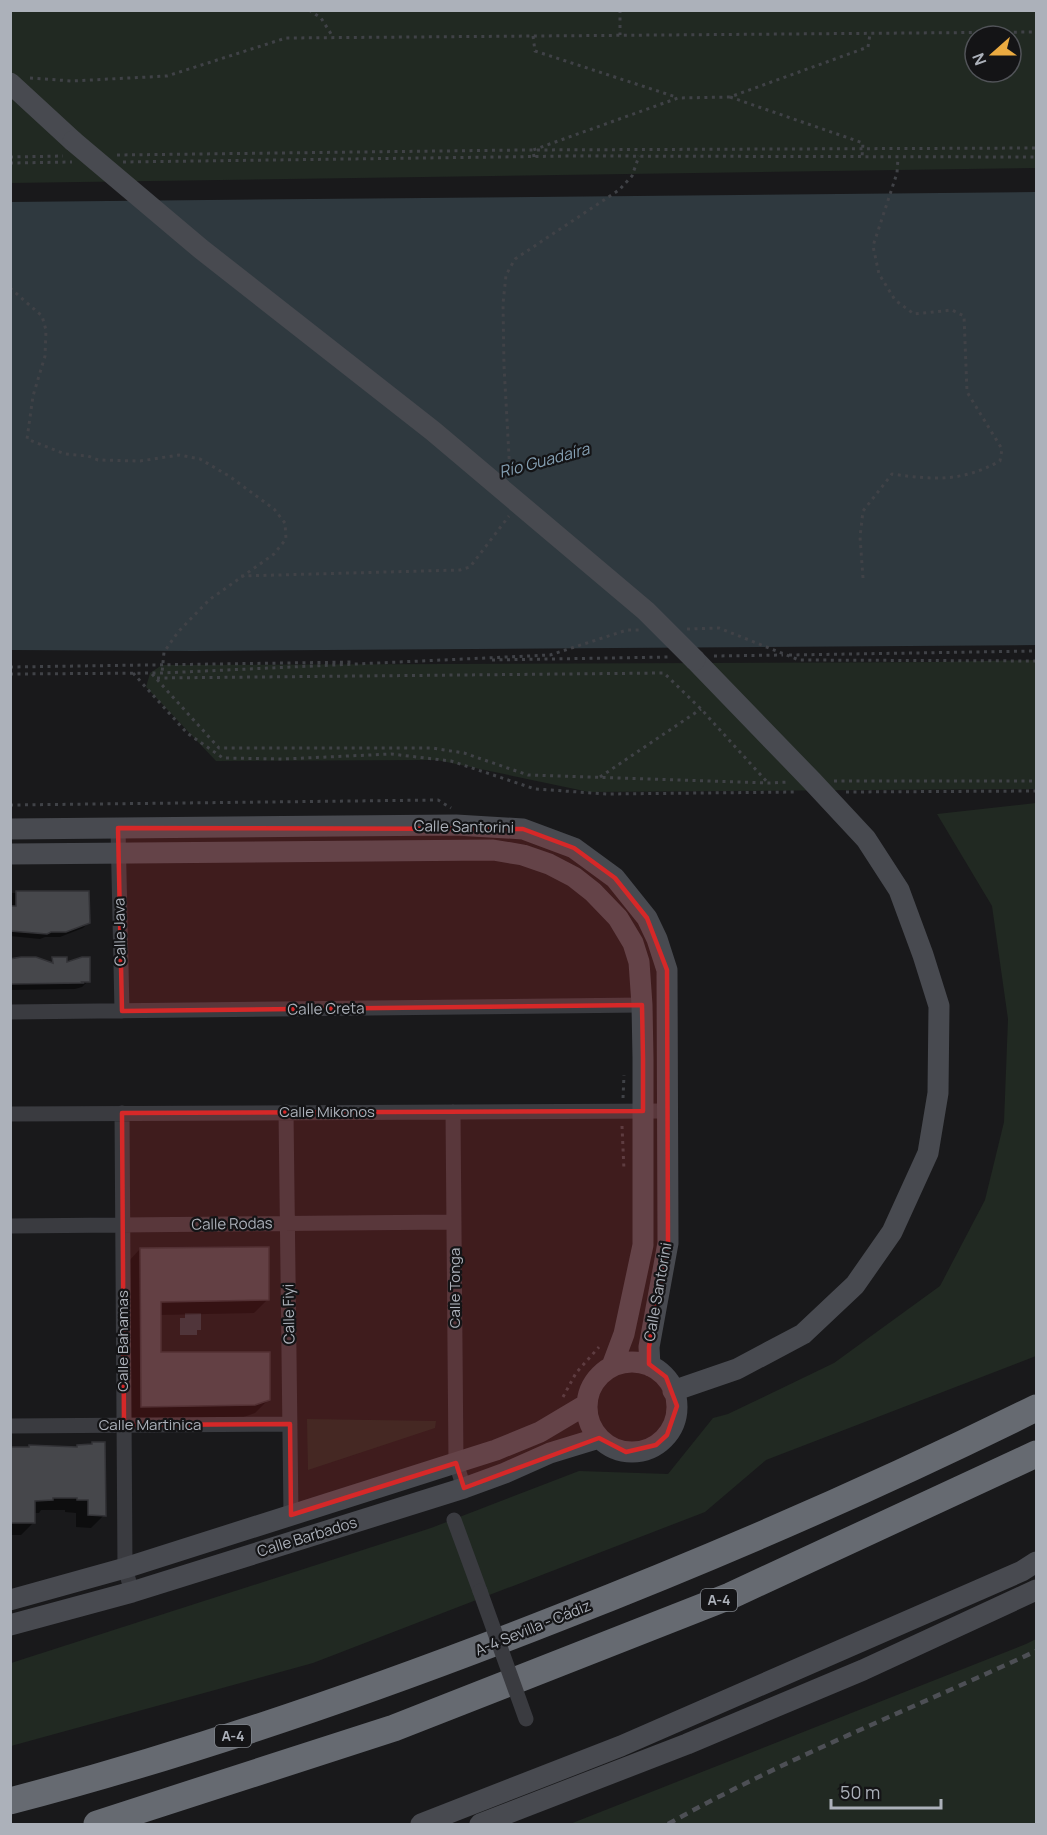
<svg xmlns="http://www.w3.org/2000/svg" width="1047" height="1835" font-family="Manrope,sans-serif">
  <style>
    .green { fill: #212922; fill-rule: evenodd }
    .water { fill: #2f393f }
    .shadow { fill: #0007 }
    .building { fill: #46474b; stroke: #333337; stroke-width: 1.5 }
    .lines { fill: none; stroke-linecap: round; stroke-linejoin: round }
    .path { stroke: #404247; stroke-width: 3; stroke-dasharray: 3 4.5; stroke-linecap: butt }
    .street { stroke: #3a3b40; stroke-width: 15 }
    .secondary { stroke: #484a50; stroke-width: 21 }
    .highway { stroke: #666a71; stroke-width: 27 }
    .rail { stroke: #4d4f55; stroke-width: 4.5; stroke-dasharray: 8 6; stroke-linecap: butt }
    .street-bridge { stroke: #3a3b40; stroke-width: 15 }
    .secondary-bridge { stroke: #484a50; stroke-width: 21 }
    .marked { fill: #d62828; fill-opacity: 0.2; stroke: #d62828; stroke-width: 4.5; stroke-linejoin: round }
    .labels { text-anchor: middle; stroke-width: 4.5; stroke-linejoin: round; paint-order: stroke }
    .shield { fill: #141416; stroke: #7e8289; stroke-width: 1.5 }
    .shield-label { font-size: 14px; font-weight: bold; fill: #acb1ba }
    .street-label { font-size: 15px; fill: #acb1ba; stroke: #141416 }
    .water-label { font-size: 16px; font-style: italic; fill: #85a0b3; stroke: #141416 }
  </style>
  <rect width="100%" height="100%" fill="#19191b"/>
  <!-- green -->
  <path class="green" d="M10,11H1036V168L11,183ZM975,36H1011V72H975Z
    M1036,660V789L589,792L437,760L216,761L146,687L150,673L162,665L937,662Z
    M1036,803V1356L766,1460L705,1512L313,1663L11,1746V1663L431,1528L579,1471L668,1474L713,1418L728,1414L834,1363L940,1286L985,1200L1004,1122L1008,1019L992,906L937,814Z
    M307,1419L436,1421L435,1428L308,1470Z
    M1036,1639V1824H570L1026,1644Z"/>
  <!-- water -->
  <path class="water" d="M1036,192V645L194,651L11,650L10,202Z
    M185,1313H201V1330H197V1335H180V1318H185Z"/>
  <!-- shadow -->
  <path class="shadow" d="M87,892L88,923L83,928L60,937H45L40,939L10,936V893Z
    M10,959L88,981L82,987L75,989L10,990Z
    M140,1249L268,1299L254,1313L160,1315V1354L269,1399L255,1413L241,1418L128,1420L127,1263Z
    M29,1446L75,1448L78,1446L104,1515L91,1528L76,1527V1513L65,1512V1510H41L39,1513H33L34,1522L21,1535H10V1449H27Z"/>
  <!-- building -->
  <path class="building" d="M16,891H89L90,923L66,932H51L47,934L10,931V906H16Z
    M21,957H36L53,963L52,957H67V962L82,957H90V982H82L83,983L10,984V959Z
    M269,1247V1300L161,1302V1352H270V1400L255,1405L141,1407L140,1248Z
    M92,1442H105L106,1516L88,1515V1500H77V1498H53V1500L35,1501V1523H11L10,1447H29V1445L77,1447V1445L92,1444Z"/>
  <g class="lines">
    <!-- path -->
    <path class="path" d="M309,10L321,18L333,37
      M620,10V35
      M533,36L535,51L676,97
      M30,78L72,81L167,76L286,38L1036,32
      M730,97L863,143L862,157
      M117,155L521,150L1036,148
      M10,157L63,156
      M534,157L533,150L678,98L730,97L868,47L870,34
      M123,162L571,156L1036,157
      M10,163L72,162
      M10,288L42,316L46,330L45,356L33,396L27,439L65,454L88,456L98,460L140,461L179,455L200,459L229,476L274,509L285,523L286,539L274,554L209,600L178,632L164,652L162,673
      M510,474L504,366L503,304L506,275L515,259L619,190L632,176L639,156
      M241,576L460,570L470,567L509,516
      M863,578L860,537L863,511L892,474C934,480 962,482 1000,461L1002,449L967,392L964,316L952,310L914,314L895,300L879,274L873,246L897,173L898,158
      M687,629L719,628L799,660L1036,661
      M789,655L1036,651
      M714,656L783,655
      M492,660L669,657
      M10,667L354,662
      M133,673L187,733L223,758L283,759L391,754L451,761L535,789L607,794L798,792
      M10,674L162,673L550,655L627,630H639
      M152,674L219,748H432L464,753L528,775L768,783L789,782
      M157,678L664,673L701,709L768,783
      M600,777L701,709
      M834,781H1036
      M846,792L1036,791
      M10,805L438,800L451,808
      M623,1098L624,1075
      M622,1126L624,1170
      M563,1397L576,1373L599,1347"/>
    <!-- street -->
    <path class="street" d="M118,828L122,1011
      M10,1012L642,1005
      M286,1112L291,1515
      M453,1112L456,1463L464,1488
      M122,1113L125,1568L132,1592
      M10,1114L668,1111
      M10,1226L454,1222
      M10,1426L290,1424
      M454,1520L480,1591"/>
    <!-- secondary -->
    <path class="secondary" d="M10,83L73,141
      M10,829L456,825L523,829L574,848L615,878L647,918L657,939L667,970L668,1243L649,1347L650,1366
      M10,854L493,850L523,855L549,864L574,877L593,892L618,918L633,943L639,962L642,1005L643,1058V1245L624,1334L612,1366
      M587 1407a45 45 0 1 1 90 0a45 45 0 1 1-90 0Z
      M673,1391L737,1369L803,1334L855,1285L892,1232L928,1153L938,1093L939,1006L923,955L899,890L866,839L812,781L695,660
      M10,1600L125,1568L496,1450L540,1432L587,1404
      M10,1625L132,1592L464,1488L505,1473L550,1453L599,1438
      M421,1824L621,1746L1022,1571L1036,1562
      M480,1824L687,1744L863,1670L1036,1590"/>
    <!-- highway -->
    <path class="highway" d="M10,1801C198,1752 381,1688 561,1617C722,1554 881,1485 1036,1408
      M97,1824L394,1728L730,1596L1036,1454"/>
    <!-- rail -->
    <path class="rail" d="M668,1824C786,1758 914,1708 1036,1651"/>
    <!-- street-bridge -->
    <path class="street-bridge" d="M480,1591L526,1719"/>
    <!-- secondary-bridge -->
    <path class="secondary-bridge" d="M73,141L201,249L433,431L646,611L695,660"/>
  </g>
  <!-- marked area -->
  <path class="marked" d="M118,828L523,829L574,848L615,878L647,918L667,970L668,1243L649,1347V1364L666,1377L677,1406L667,1435L656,1445L626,1452L599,1438L464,1488L456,1463L291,1515L290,1424L124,1425L122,1113L643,1111V1058L642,1005L122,1011Z"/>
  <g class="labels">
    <!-- shield labels -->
    <g class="shield">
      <rect x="701" y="1589" width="36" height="22" rx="4.5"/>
      <rect x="215" y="1725" width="36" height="22" rx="4.5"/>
    </g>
    <g class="shield-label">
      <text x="719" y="1605">A-4</text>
      <text x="233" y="1741">A-4</text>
    </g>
    <!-- street labels -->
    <g class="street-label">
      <text transform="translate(464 827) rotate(1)" y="5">Calle Santorini</text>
      <text transform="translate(120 932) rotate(-91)" y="5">Calle Java</text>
      <text transform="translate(326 1009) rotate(-1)" y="5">Calle Creta</text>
      <text x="327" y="1117">Calle Mikonos</text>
      <text transform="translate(232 1224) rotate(-1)" y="5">Calle Rodas</text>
      <text transform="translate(455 1288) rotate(-90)" y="5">Calle Tonga</text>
      <text transform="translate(658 1292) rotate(-80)" y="5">Calle Santorini</text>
      <text transform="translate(289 1314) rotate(-91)" y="5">Calle Fiyi</text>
      <text transform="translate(123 1341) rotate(-90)" y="5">Calle Bahamas</text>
      <text x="150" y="1430">Calle Martinica</text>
      <text transform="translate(307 1537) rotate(-17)" y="5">Calle Barbados</text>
      <text transform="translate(533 1628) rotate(-22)" y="5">A-4 Sevilla - Cádiz</text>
    </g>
    <!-- water labels -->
    <g class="water-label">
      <text transform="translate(544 460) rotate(-15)" y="6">Río Guadaíra</text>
    </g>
  </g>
  <!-- border -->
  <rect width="1047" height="1835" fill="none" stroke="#acb1ba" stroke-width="24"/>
  <!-- north arrow -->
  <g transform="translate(993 54) rotate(249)"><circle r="28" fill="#141416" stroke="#515358" stroke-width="1.5"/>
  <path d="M0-4.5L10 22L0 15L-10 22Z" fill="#ebab41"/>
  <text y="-9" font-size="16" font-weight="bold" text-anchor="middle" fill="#acb1ba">N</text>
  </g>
  <!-- scale -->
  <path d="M831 1799v9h110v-9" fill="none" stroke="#acb1ba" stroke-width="3"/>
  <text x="840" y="1799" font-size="18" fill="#acb1ba" stroke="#141416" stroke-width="4.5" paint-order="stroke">50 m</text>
</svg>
